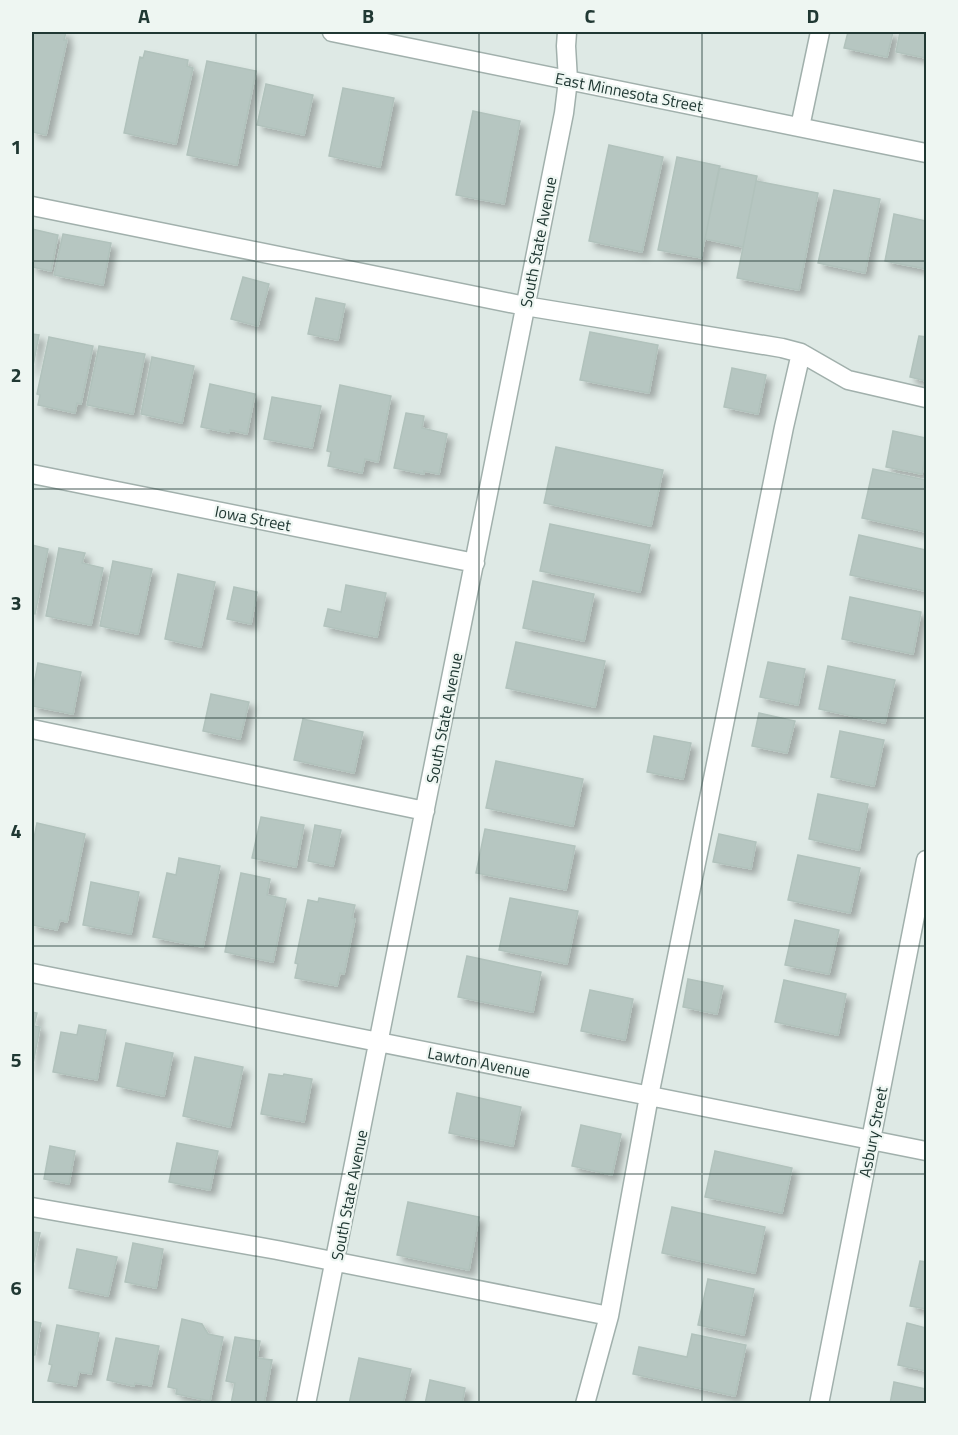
<svg xmlns="http://www.w3.org/2000/svg" width="958" height="1435" font-family="'Titillium Web',sans-serif">
  <style>
    .building { fill: #b6c6c1; stroke: #b1c2bc; stroke-width: 1.5; filter: url(#shadow) }
    .lines { fill: none; stroke-linecap: round; stroke-linejoin: round }
    .minor-casing { stroke: #a1b0ac; stroke-width: 21 }
    .minor { stroke: #fff; stroke-width: 18 }
    .grid { fill: none; stroke: #203833; stroke-width: 1.5; stroke-opacity: 0.55 }
    .labels { text-anchor: middle; stroke-width: 4.5; stroke-linejoin: round; paint-order: stroke }
    .street-label { font-size: 16px; fill: #203833; stroke: #eef6f2 }
    .neatline { fill: none; stroke: #203833; stroke-width: 2 }
    .grid-label { font-size: 20px; text-anchor: middle; font-weight: bold; fill: #203833 }
  </style>
  <defs>
    <filter id="shadow"><feDropShadow dx="5.5" dy="5.5" stdDeviation="3" flood-color="#0004"/></filter>
  </defs>
  <rect width="100%" height="100%" fill="#dee9e5"/>
  <!-- building -->
  <path class="building" d="M32,32H66L64,40H67L46,135L32,132Z
    M848,32H893L887,57L844,48Z
    M900,32H926V58L896,52Z
    M145,51L188,60L187,66L193,68L176,144L124,133L140,57L143,58Z
    M207,61L256,71L237,165L187,155Z
    M266,84L313,95L304,135L257,125Z
    M343,88L394,98L380,167L329,156Z
    M473,111L520,121L504,204L456,195Z
    M609,145L663,157L642,252L589,241Z
    M677,157L720,166L701,258L658,250Z
    M719,168L757,176L743,247L705,239Z
    M756,181L818,193L799,290L737,278Z
    M834,190L880,199L865,273L818,263Z
    M894,214L926,221V269L885,261Z
    M32,229L58,235L51,271L32,267Z
    M63,234L111,243L103,285L54,275Z
    M243,277L269,284L258,326L231,319Z
    M316,298L345,304L338,340L308,334Z
    M590,332L658,345L649,393L580,380Z
    M32,334L39,335L32,371Z
    M919,336L926,337V381L910,377Z
    M49,337L93,346L81,404L77,403L75,413L38,405L40,395L37,394Z
    M99,346L145,354L133,414L87,405Z
    M152,357L194,366L182,423L141,414Z
    M732,368L766,375L758,414L724,407Z
    M210,384L255,394L247,434L230,430L229,433L201,427Z
    M340,385L391,396L378,462L365,459L362,473L328,466L331,452L327,451Z
    M272,397L321,406L312,448L264,439Z
    M406,413L424,416L422,428L447,434L439,474L424,471V474L394,468Z
    M893,431L926,438V453L922,474L886,467Z
    M556,447L663,470L651,526L544,503Z
    M873,469L926,480V532L862,518Z
    M550,524L650,545L640,592L540,571Z
    M859,535L926,550L925,591L850,575Z
    M32,545L48,549L35,614L32,613Z
    M59,548L85,553L82,563L103,568L91,625L46,616Z
    M113,561L152,569L138,634L100,626Z
    M178,574L215,582L201,647L165,639Z
    M533,581L594,594L584,641L523,628Z
    M346,585L386,593L377,637L324,626L328,609L341,612Z
    M234,587L257,592L251,624L227,619Z
    M850,597L921,612L913,654L842,639Z
    M516,642L605,661L595,707L506,688Z
    M768,662L805,669L798,705L760,697Z
    M38,663L81,672L73,714L32,706V695Z
    M828,666L895,680L885,723L819,709Z
    M211,694L249,702L240,739L203,731Z
    M759,713L795,721L787,753L752,746Z
    M303,719L363,732L354,773L294,760Z
    M840,731L884,740L874,786L831,777Z
    M654,736L691,743L683,779L647,772Z
    M496,761L583,779L573,826L486,808Z
    M818,794L868,804L859,850L809,839Z
    M261,817L304,825L296,867L252,858Z
    M37,823L85,834L67,922L60,920L57,930L32,925V848Z
    M315,825L341,830L333,866L308,861Z
    M485,829L575,846L566,890L476,873Z
    M719,834L756,842L751,869L713,862Z
    M798,855L860,868L850,913L788,900Z
    M179,858L220,866L203,947L153,937L167,873L176,875Z
    M241,873L270,879L267,895L286,899L273,962L225,952Z
    M91,882L139,892L131,934L83,925Z
    M319,898L355,905L352,918L355,919L344,974L340,973L337,986L295,978L298,964L295,963L308,900L318,902Z
    M510,898L578,911L567,964L499,950Z
    M795,920L839,930L829,974L785,965Z
    M467,956L541,972L533,1012L458,997Z
    M688,979L723,986L717,1014L683,1007Z
    M784,980L846,994L838,1035L775,1022Z
    M590,990L633,999L625,1040L581,1031Z
    M32,1012L37,1013L34,1026L40,1027L32,1069Z
    M79,1025L106,1030L97,1080L53,1072L61,1032L77,1035Z
    M126,1043L173,1053L164,1096L117,1086Z
    M195,1057L243,1067L230,1127L183,1116Z
    M269,1074L283,1076L284,1074L312,1079L304,1122L261,1114Z
    M457,1093L521,1107L513,1146L449,1133Z
    M581,1125L621,1134L612,1175L572,1166Z
    M177,1143L218,1151L210,1190L169,1182Z
    M50,1146L75,1151L69,1184L44,1179Z
    M715,1151L792,1168L782,1213L705,1197Z
    M408,1202L479,1217L469,1270L397,1255Z
    M672,1207L765,1227L755,1273L662,1253Z
    M32,1232L40,1233L32,1270Z
    M133,1243L163,1249L156,1288L125,1282Z
    M77,1249L117,1257L108,1296L69,1288Z
    M920,1261L926,1262V1309L910,1306Z
    M708,1279L754,1289L744,1335L698,1325Z
    M182,1319L202,1324L208,1334L223,1337L210,1401L176,1394L177,1389L168,1387Z
    M32,1321L41,1323L35,1355H32Z
    M907,1323L926,1328V1371L898,1365Z
    M57,1325L99,1333L91,1374L79,1372L76,1386L48,1381L52,1365L49,1364Z
    M692,1334L746,1345L735,1396L633,1374L639,1347L687,1357Z
    M235,1337L260,1341L257,1358L272,1360L264,1404H231L235,1383L226,1381Z
    M116,1338L159,1346L151,1386L135,1383L134,1386L107,1380Z
    M359,1358L411,1369L403,1404H349Z
    M430,1380L465,1388L462,1404H425Z
    M894,1382L926,1389V1404H890Z"/>
  <g class="lines">
    <!-- minor casing -->
    <g class="minor-casing">
      <path id="minor" d="M332,32L926,153
        M800,127L820,32
        M32,206L525,306L782,348L801,353L848,380L926,398
        M32,474L475,563
        M32,729L425,811
        M32,973L926,1151
        M32,1207L277,1250L609,1316
        M306,1404L564,113L568,80L566,46L567,32
        M585,1404L609,1316L649,1096L784,427L801,353
        M819,1404L926,860"/>
    </g>
    <!-- minor -->
    <use href="#minor" class="minor"/>
  </g>
  <!-- grid -->
  <path class="grid" d="M256,32V1404M479,32V1404M702,32V1404M32,261H926M32,489H926M32,718H926M32,946H926M32,1174H926"/>
  <g class="labels">
    <!-- street labels -->
    <g class="street-label">
      <text transform="translate(629 92) rotate(11)" y="6">East Minnesota Street</text>
      <text transform="translate(538 242) rotate(-79)" y="6">South State Avenue</text>
      <text transform="translate(253 518) rotate(11)" y="6">Iowa Street</text>
      <text transform="translate(444 718) rotate(-79)" y="6">South State Avenue</text>
      <text transform="translate(479 1062) rotate(11)" y="6">Lawton Avenue</text>
      <text transform="translate(873 1132) rotate(-79)" y="6">Asbury Street</text>
      <text transform="translate(349 1195) rotate(-79)" y="6">South State Avenue</text>
    </g>
  </g>
  <!-- border -->
  <rect width="958" height="1435" fill="none" stroke="#eef6f2" stroke-width="66"/>
  <rect x="33" y="33" width="892" height="1369" class="neatline"/>
  <g class="grid-label">
    <text x="144" y="23">A</text>
    <text x="368" y="23">B</text>
    <text x="590" y="23">C</text>
    <text x="813" y="23">D</text>
    <text x="16" y="154">1</text>
    <text x="16" y="382">2</text>
    <text x="16" y="610">3</text>
    <text x="16" y="838">4</text>
    <text x="16" y="1067">5</text>
    <text x="16" y="1295">6</text>
  </g>
</svg>
